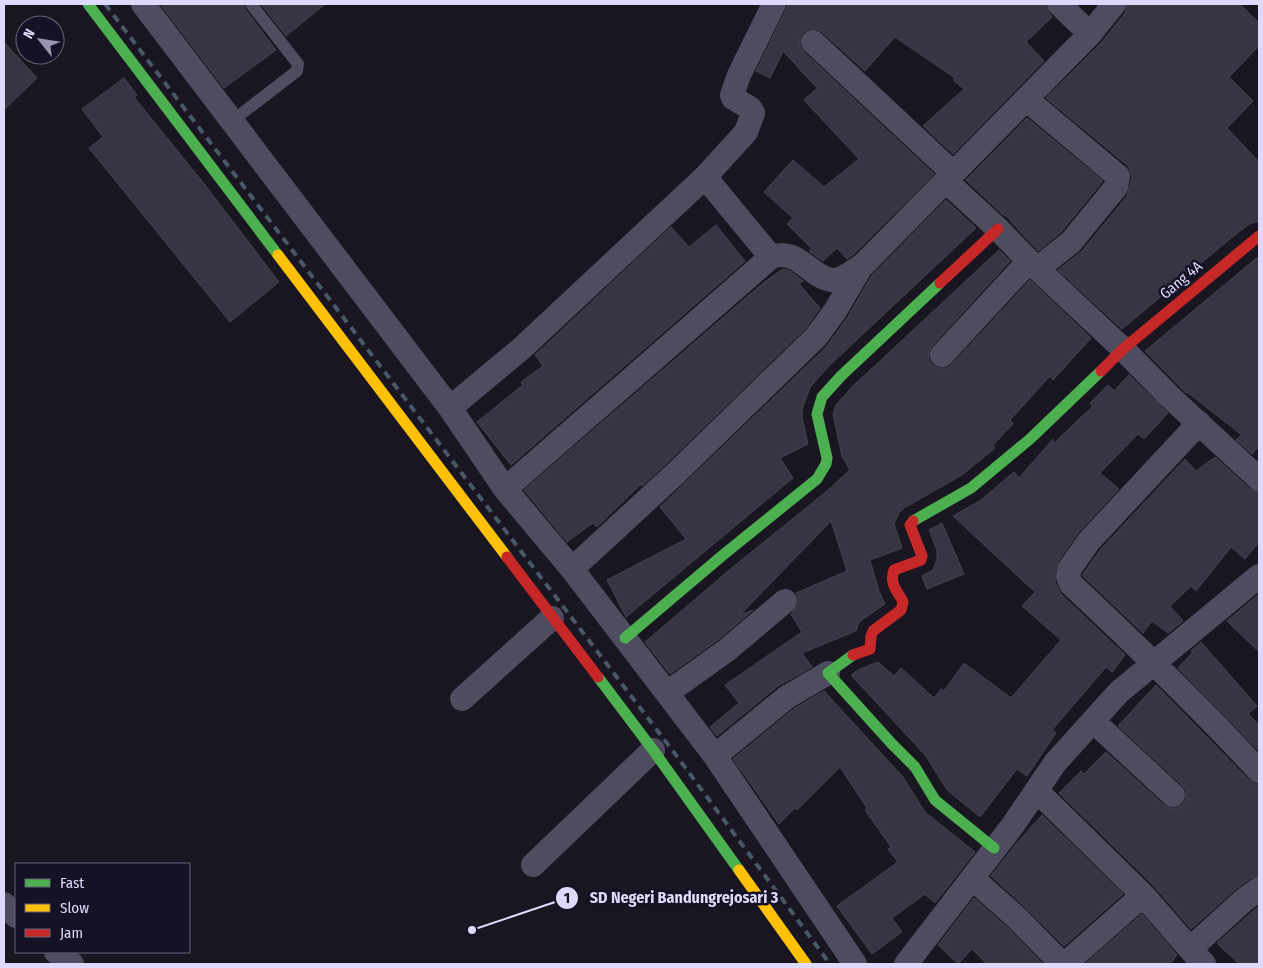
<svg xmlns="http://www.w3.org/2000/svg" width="1263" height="968" font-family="'Fira Sans Condensed',sans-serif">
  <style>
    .building { fill: #383442; stroke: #454254 }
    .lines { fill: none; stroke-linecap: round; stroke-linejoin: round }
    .lane { stroke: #4e4c5f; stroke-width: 12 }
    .street { stroke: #4e4c5f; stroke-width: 24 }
    .fast { stroke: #4caf50; stroke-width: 11 }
    .slow { stroke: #ffc107; stroke-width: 11 }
    .jam { stroke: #c62828; stroke-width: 11 }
    .rail { stroke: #485867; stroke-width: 4; stroke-dasharray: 8 6; stroke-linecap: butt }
    .labels { text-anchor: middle; stroke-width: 5; stroke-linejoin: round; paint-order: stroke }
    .street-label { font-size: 15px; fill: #dedafb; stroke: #161225 }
    .leader { fill: none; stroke: #dedafb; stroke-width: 2 }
    .callout-dot { fill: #dedafb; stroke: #161225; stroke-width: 2 }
    .mark-label { font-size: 15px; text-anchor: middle; font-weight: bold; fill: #111 }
    .callout-label { font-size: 16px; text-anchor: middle; font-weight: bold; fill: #dedafb; stroke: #161225; stroke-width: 5; stroke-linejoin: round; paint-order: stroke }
  </style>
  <rect width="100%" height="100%" fill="#191621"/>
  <!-- building -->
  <path class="building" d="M160,4H243L245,9L276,50L224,88Z
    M261,4H325L286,36Z
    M788,4H1046V8L1052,17L1026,42L1044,61L953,154L923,126L964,89L953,80L955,78L895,37L865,71L822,32L817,29H809L803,33L800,38V46L804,52L934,174L855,253L847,259L837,248L823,261L809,251L812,249L787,224L793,218L764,192L793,160L824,187L859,159L804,100L817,88L783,51L770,78L756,71L786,10Z
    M1127,4H1240L1259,23V46L1229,77L1253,101L1227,128L1259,162V221L1249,224L1225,243L1122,329L1058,270L1082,251L1127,196L1132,178L1131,172L1127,165L1046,98L1101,43L1125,13Z
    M4,42L37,78L4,110Z
    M124,78L137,95L134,97L205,185L279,282L230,322L89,148L103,137L82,109Z
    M1027,118L1103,181L1061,232L1038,251L1013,224L1009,218L1002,214L966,180Z
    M946,200L976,228L830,365L810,387L802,410V417L808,444L780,458L793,478L626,617L607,580L686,539L660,507L826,347L847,318L872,275Z
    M716,225L745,261L511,465L477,422L523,385L521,382L543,366L535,355L671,227L689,247Z
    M999,250L1010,261L932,346L929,352V359L932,365L939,368H947L952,364L1030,280L1091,338L1053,380L1050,376L1010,420L1013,424L993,445L995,448L962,475L904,508L899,513L894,524L902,548L870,560L879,591L885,604L863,619L858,624L856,631L802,653L812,667L778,686L717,736L710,727L739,703L725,685L802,632L791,614L798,605V598L796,593L847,571L831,521L740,615L753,610L719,639L670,674L645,642L733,567L827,491L850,470L842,456L833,414L836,405L852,387Z
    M1259,256V449L1257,448L1252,454L1236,440L1242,435L1187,392L1186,393L1145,351Z
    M783,269L790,271L803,281L799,284L820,308L806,328L667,463L642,486L641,484L597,527L593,523L567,542L524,490L763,283Z
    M1129,375L1168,413L1144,439L1138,434L1100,473L1119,489L1078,533L1059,560L1055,575V582L1061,594L1125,655L1112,672L1106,667L1052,730L1056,733L1027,776L1017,769L980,817L947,790L926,756L851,675L858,670L878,662L894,676L901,668L934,698L941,689L944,691L964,663L1011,698L1061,640L1022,606L1035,592L953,516L981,500L1014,472L1019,478L1053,439V444L1093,406L1090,403L1108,385L1114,391Z
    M1215,457L1250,489L1259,492V542L1245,559L1231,547L1196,591L1191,586L1170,606L1183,621L1168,633L1152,621L1143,633L1083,576V574L1100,550L1185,459L1196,471Z
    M942,523L964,574L927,589L922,576L933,570L937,559V550L929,530Z
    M1259,594V652L1227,621Z
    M1201,642L1257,706L1248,714L1259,725V751L1178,668L1193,652L1191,651Z
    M1156,685L1249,780L1255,784H1259V876L1251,878L1236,889L1191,929L1153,885L1059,793L1081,771L1084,774L1106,752L1164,805L1170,808H1177L1183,804L1186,798V791L1182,785L1118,726Z
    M824,691L903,777L925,812L975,852L935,903L925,894L892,918L902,932L872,954L837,906L898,862L888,849L891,847L865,810L867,808L840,767L797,810L795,808L779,824L733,759L795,708Z
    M1042,815L1123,894L1064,946L1026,908L991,876L1016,844Z
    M974,898L1008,928L1043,964H987L972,949L958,964L938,945Z
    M1259,906V964H1239L1217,943Z
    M1142,914L1177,955L1170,964H1085Z"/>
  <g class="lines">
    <!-- lane -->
    <path class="lane" d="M232,121L297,71L298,64L251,4"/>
    <!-- street -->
    <path class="street" d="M143,4L450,408L505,489L572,569L715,756L855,964
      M1059,4L1090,34
      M813,42L953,173
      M1026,99L1113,172L1118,176L1116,187L1071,242L1037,269
      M946,181L998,229L1029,261L1123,349L1169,396L1259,479
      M771,257C799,247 810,278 832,280C842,281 856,269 864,264L1090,34L1114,4
      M942,355L1029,261
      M450,408L522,348L705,177L746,132L753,113L750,108L733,98L732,95L739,75L774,4
      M1199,423L1089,541L1070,568L1068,577L1071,584C1136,645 1199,706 1259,771
      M505,489L771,257L705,177
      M572,569L676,473L816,337L835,311L861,267
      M667,693L727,650L785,601
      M462,699L552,618
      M1093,721L1173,795
      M715,756L787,697L828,673
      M1037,791L1143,895
      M533,865L653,750
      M972,878L1017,918L1062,964
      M4,904L16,916
      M56,952L72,964
      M906,964L1013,825L1055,763L1119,692L1259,576
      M1065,964L1143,895L1190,949
      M1204,964L1190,949L1244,900L1259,889"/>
    <!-- fast -->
    <path class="fast" d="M88,4L278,255
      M913,521L971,488L1030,439L1101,371
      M625,638L723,555L817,479L826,464L827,458L817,414L822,397L841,376L940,283
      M853,655L828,673L892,744L915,767L935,800L994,848
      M598,677L653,750L739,870"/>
    <!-- slow -->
    <path class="slow" d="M278,255L507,557
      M739,870L806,964"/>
    <!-- jam -->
    <path class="jam" d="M940,283L998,229
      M1101,371L1123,349L1259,236
      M507,557L598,677
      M853,655L870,649L871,636L873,631L901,610L903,602C897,590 889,584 894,570L921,560L922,556L910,525L913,521"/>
    <!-- rail -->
    <path class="rail" d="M105,4L679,759L830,964"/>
  </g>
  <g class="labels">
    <!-- street labels -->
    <g class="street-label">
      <text transform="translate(1181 280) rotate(-40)" y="5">Gang 4A</text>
    </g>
  </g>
  <!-- callouts -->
  <path class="leader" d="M472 930L567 898"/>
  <g class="callout-dot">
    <circle cx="472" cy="930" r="5"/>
    <circle cx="567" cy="898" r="12"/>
  </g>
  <g class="mark-label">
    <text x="567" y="903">1</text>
  </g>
  <g class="callout-label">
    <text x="684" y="903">SD Negeri Bandungrejosari 3</text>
  </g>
  <!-- border -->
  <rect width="1263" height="968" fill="none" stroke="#dedafb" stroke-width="10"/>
  <!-- legend -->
  <rect x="15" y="863" width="175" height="90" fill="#161225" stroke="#66627b"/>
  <rect x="25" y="879" width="25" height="8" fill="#4caf50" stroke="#66627b"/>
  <text x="60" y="888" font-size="15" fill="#dedafb">Fast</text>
  <rect x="25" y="904" width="25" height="8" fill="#ffc107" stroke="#66627b"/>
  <text x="60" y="913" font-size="15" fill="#dedafb">Slow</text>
  <rect x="25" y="929" width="25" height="8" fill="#c62828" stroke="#66627b"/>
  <text x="60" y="938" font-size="15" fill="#dedafb">Jam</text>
  <!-- north arrow -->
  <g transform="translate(40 40) rotate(300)"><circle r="24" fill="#161225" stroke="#66627b"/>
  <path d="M0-4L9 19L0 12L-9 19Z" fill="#9995af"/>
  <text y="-8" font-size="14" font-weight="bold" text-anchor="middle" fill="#dedafb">N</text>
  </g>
</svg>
